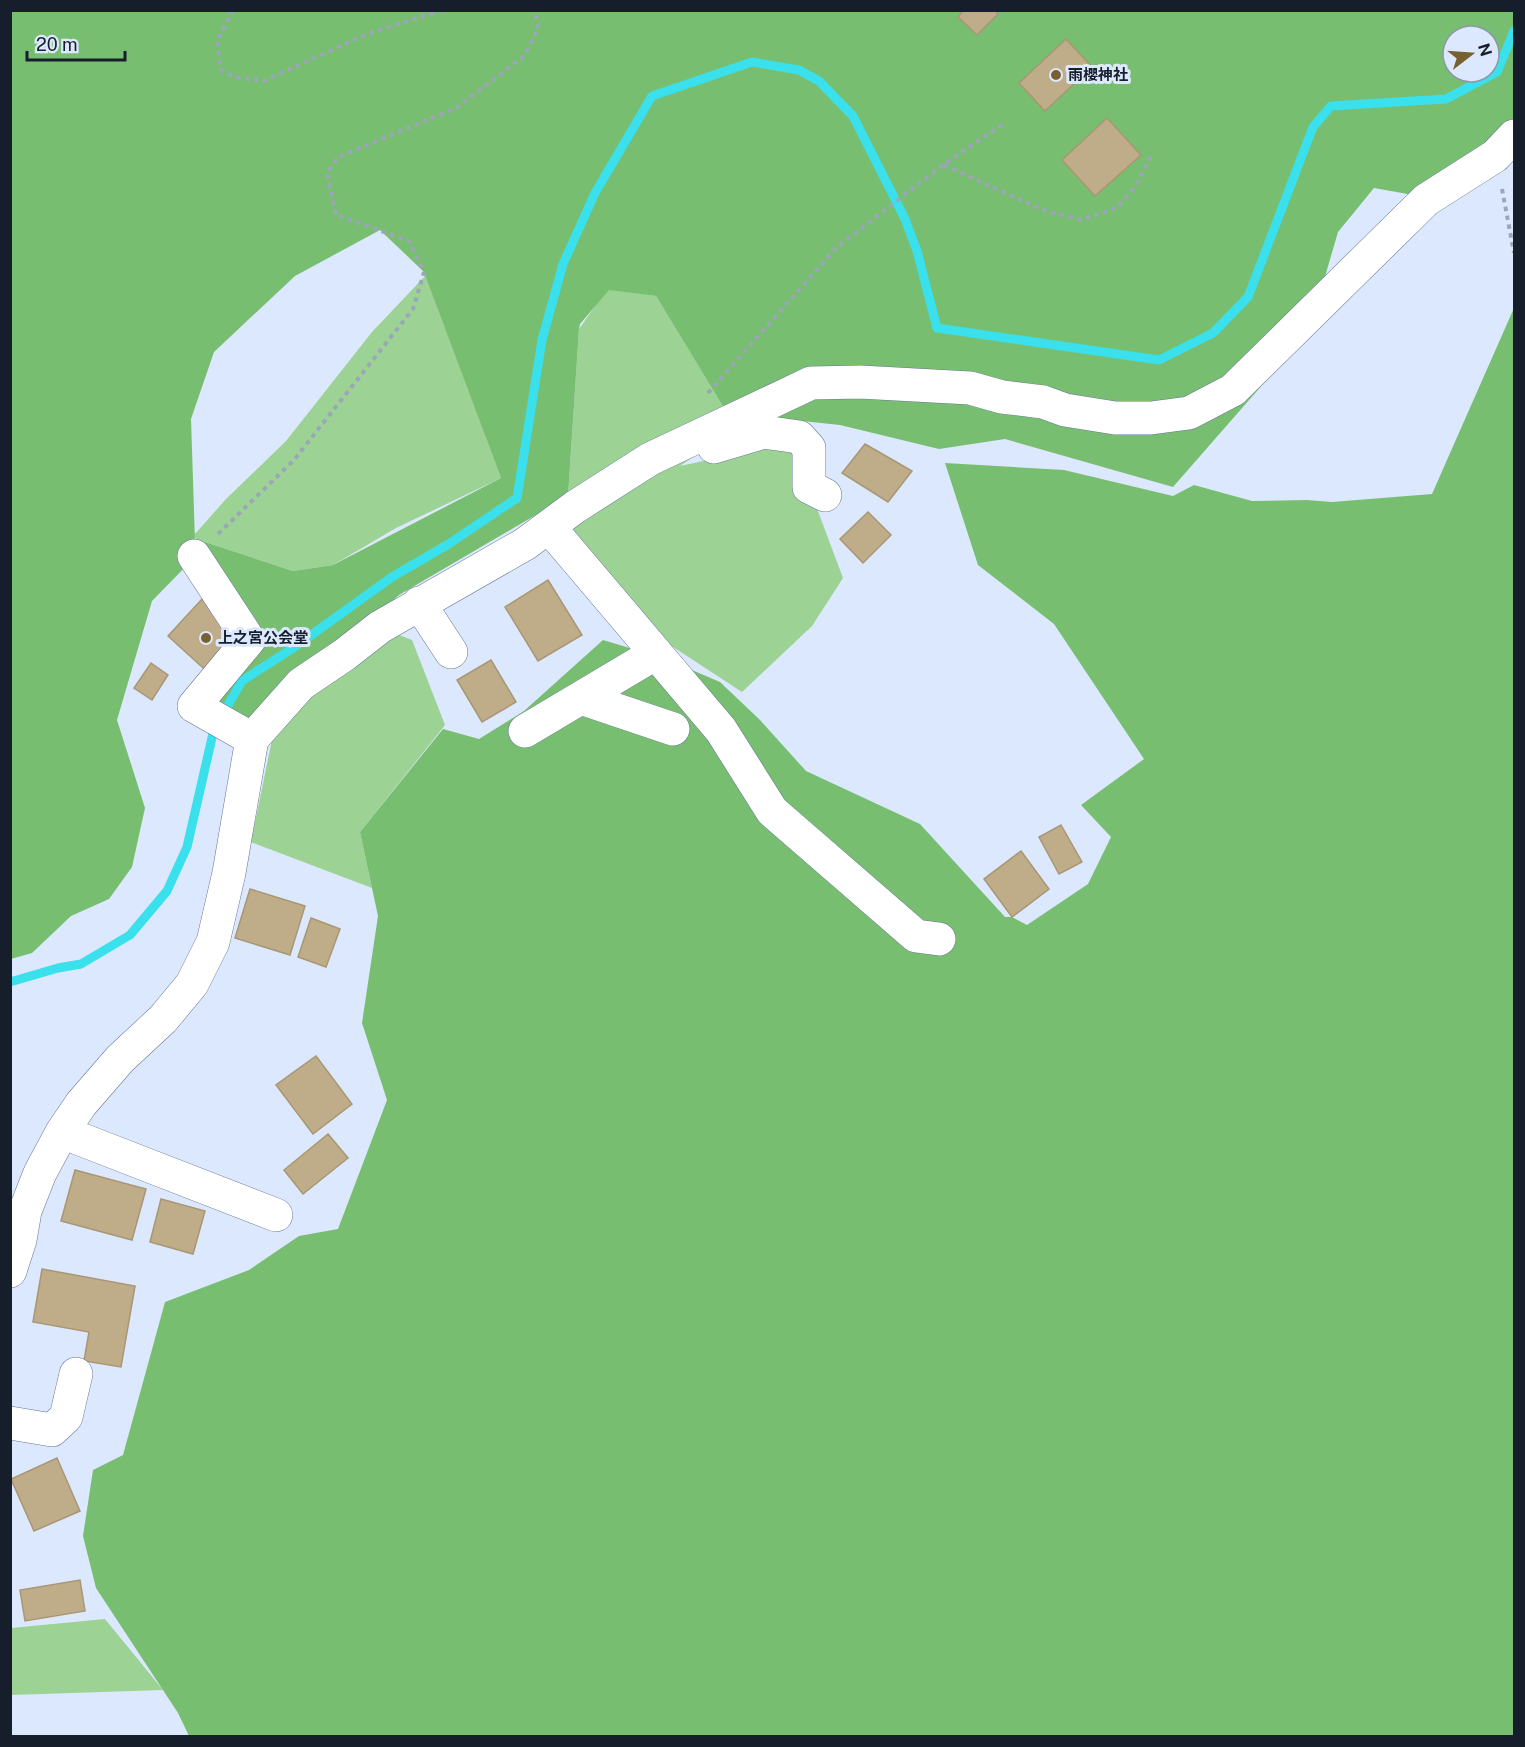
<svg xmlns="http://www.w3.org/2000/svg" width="1525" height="1747" font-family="'Public Sans','Noto Sans JP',sans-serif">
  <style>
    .green { fill: #9cd395 }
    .forest { fill: #78be70; fill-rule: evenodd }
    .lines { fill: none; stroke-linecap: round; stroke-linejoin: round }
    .stream { stroke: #3ae0eb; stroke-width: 9 }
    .building { fill: #bfac88; stroke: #a99673; stroke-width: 1.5 }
    .minor-casing { stroke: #657696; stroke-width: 34 }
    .path { stroke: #9ba6b8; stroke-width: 4; stroke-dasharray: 4.5 4.5; stroke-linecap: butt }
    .minor { stroke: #fff; stroke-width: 33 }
    .poi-dot { fill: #796031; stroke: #dce8fd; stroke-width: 2 }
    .labels { text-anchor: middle; stroke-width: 6; stroke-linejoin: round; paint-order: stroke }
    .poi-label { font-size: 15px; font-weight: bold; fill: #171e2b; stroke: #dce8fd; text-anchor: start }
  </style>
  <rect width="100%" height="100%" fill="#dce8fd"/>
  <!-- green -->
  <path class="green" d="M426,275L501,478L396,528L333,565L293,571L196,539L194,535L226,499L286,441L372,332Z
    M607,289L656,296L736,428L680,466L792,442L843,578L812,626L742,692L667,643L569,529L568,496L579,329Z
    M386,630L412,640L445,725L360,832L372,888L251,842L274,730L324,681Z
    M105,1619L163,1690L11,1695V1628Z"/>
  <!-- forest -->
  <path class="forest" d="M11,11H1514V130L1430,198L1374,188L1338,232L1324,280L1297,345L1173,487L1005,439L939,449L840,425L802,421L736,428L656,296L609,290L580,324L579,329L568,496L399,595L254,726L209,704L251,645L194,558L152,601L117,720L145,808L132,867L109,899L71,916L32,953L11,959ZM1453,36H1489V72H1453ZM380,230L424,272L501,478L333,565L293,571L196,539L195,541L191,419L214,352L295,276Z
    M1514,308V1736H189L178,1713L96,1588L83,1536L93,1470L123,1455L165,1302L249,1270L299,1236L338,1229L387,1100L362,1023L378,916L360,832L443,729L479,739L524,711L603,640L666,659L720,682L760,720L806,771L920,824L1005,917H1012L1027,925L1088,884L1111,837L1081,805L1144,759L1054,624L978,565L945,463L1064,470L1173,496L1194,485L1252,501L1307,500L1332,502L1432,494Z"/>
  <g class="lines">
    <!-- stream -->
    <path class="stream" d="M10,982L58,968L81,964L130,935L167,891L187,847L214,729L242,681L296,646L392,577L447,545L517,498L542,340L563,264L595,193L652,96L752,62L799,70L819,81L853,116L905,219L917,251L937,328L1159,360L1213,333L1248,297L1313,127L1331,106L1446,99L1497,72L1514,31"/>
  </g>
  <!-- building -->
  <path class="building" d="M964,10H994L998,14L977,35L958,17Z
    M1066,39L1092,67L1045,111L1019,83Z
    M1107,118L1141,155L1095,196L1062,160Z
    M865,444L912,471L888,502L842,473Z
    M868,512L891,535L863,563L840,539Z
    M548,580L582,635L538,661L505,607Z
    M202,599L245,640L212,676L168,636Z
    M491,660L516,702L482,722L457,680Z
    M151,663L168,675L152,700L134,688Z
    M1061,825L1082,862L1059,874L1039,837Z
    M1021,851L1049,889L1012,917L984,879Z
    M250,889L305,906L290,955L235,938Z
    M311,918L340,929L326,967L298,957Z
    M316,1056L352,1104L313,1134L276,1085Z
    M328,1134L348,1158L303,1194L284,1170Z
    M75,1170L146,1189L132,1240L61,1221Z
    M161,1199L205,1211L193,1254L150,1242Z
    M42,1269L135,1286L121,1367L84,1361L89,1332L33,1322Z
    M57,1458L80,1511L34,1531L11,1479Z
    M80,1580L85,1611L25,1621L20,1590Z"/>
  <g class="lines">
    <!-- minor casing -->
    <g class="minor-casing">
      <path id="minor" d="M714,447L764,432L799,437L809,448V487L825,495
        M549,527L721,730L772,811L916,936L939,939
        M194,556L249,640L194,706L252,739
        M419,603L451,652
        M581,698L673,729
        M525,731L656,653
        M62,1132L276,1215
        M10,1271L20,1240L25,1211L40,1173L62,1132L81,1104L120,1059L163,1019L192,984L213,942L229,873L252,739L301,684L344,655L380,627L525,544L575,507L650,459L811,383L860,382L970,388L1002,397L1043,402L1065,410L1115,418H1151L1189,413L1233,390L1426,200L1495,156L1514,136
        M10,1423L52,1430L66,1417L76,1374"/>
    </g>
    <!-- path -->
    <path class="path" d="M233,10L217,41L221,70L234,77L264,81L367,34L443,10
      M944,165L1043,210L1081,220L1116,208L1135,187L1152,154
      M1502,189L1514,253
      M708,393L836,248L944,164L1006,122
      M218,534L294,460L413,309L424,272L409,241L336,215L327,173L338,157L456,108L524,56L538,29L535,10"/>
    <!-- minor -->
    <use href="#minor" class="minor"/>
  </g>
  <!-- markers -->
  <g class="poi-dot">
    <circle cx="1056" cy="75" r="6"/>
    <circle cx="206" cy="638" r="6"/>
  </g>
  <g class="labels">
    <!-- poi labels -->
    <g class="poi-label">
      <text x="1068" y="80">雨櫻神社</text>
      <text x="218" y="643">上之宮公会堂</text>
    </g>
  </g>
  <!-- border -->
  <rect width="1525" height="1747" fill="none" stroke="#171e2b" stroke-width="24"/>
  <!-- north arrow -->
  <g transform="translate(1471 54) rotate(73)"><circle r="28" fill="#dce8fd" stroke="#8d97a9" stroke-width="1.5"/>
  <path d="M0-4.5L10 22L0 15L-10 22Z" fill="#796031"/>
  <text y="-9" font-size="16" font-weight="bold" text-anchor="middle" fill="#171e2b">N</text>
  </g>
  <!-- scale -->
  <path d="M27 51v9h98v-9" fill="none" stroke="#171e2b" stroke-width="3"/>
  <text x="36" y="51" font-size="18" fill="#171e2b" stroke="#dce8fd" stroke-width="4.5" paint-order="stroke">20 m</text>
</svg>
